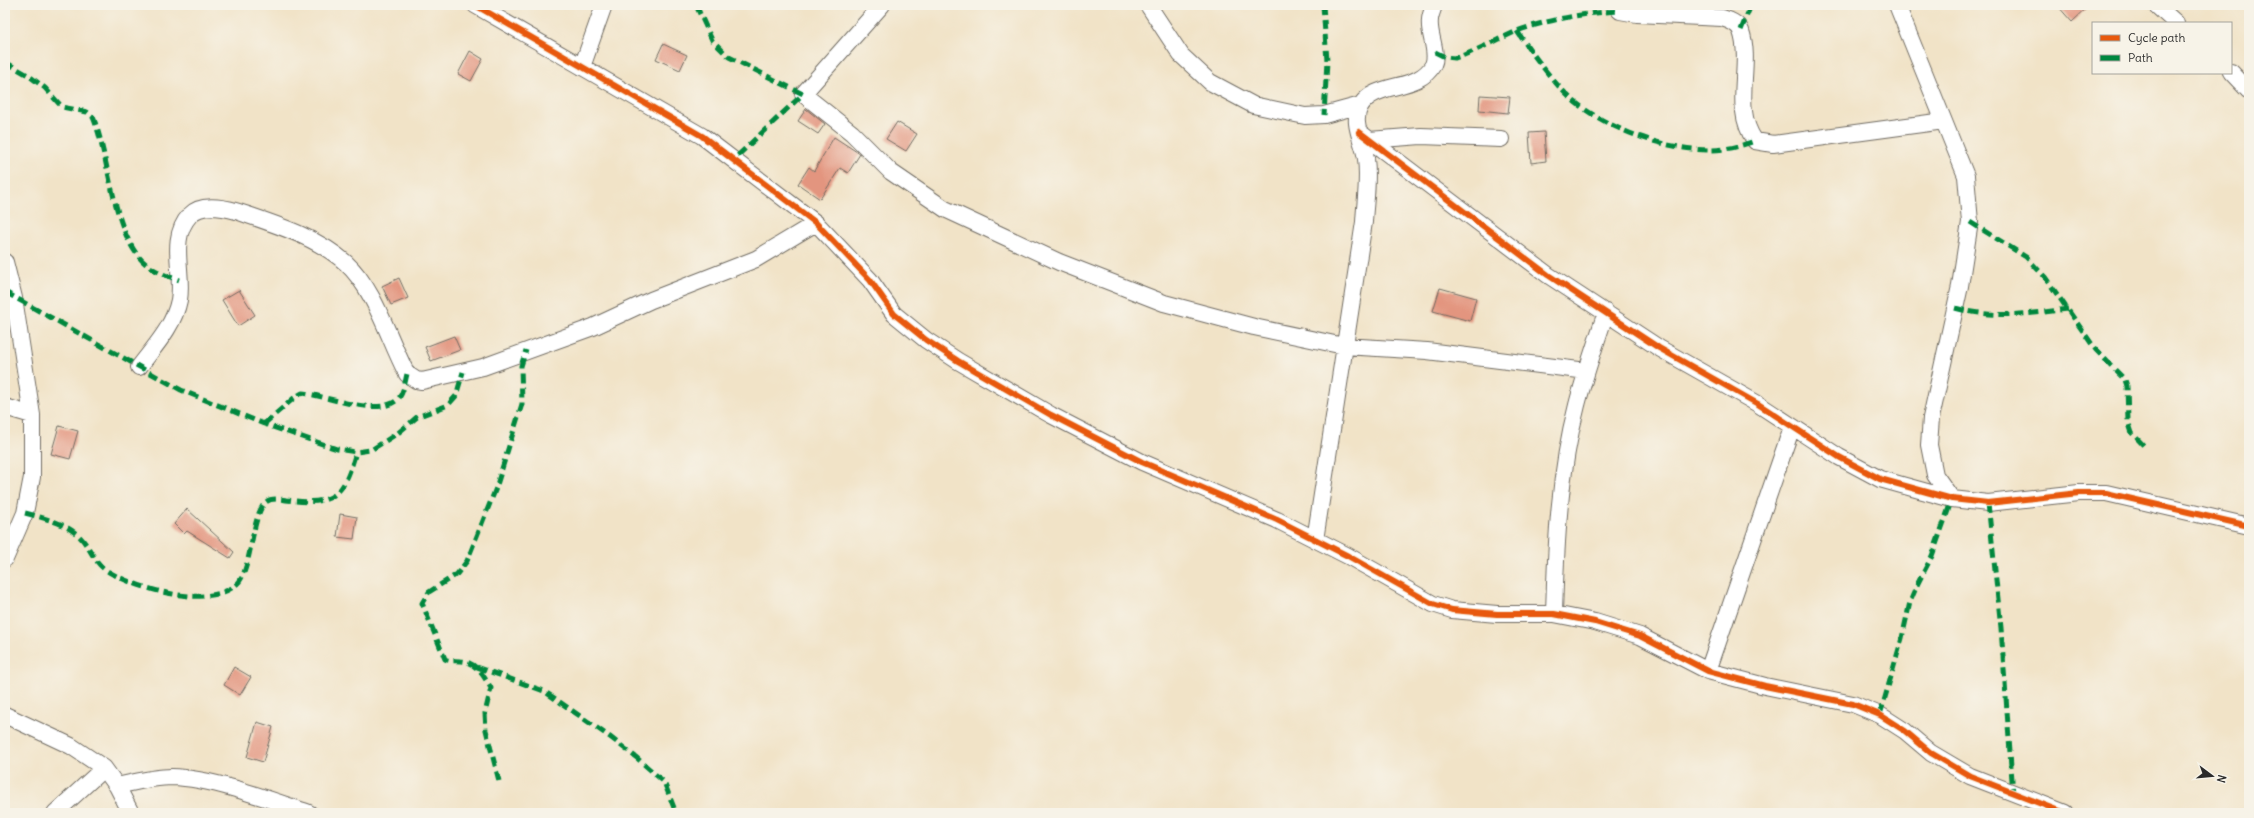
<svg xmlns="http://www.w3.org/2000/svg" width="2254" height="818" font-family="Delius,sans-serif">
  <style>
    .building { fill: #e3957f }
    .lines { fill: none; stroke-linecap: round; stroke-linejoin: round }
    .minor-casing { stroke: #706b62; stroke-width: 18 }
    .minor { stroke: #fff; stroke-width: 16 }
    .quiet { stroke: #00873e; stroke-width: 5; stroke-dasharray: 10 5; stroke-linecap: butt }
    .cycleway-casing { stroke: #f7f3e8; stroke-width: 8 }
    .cycleway { stroke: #e8590c; stroke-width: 6 }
  </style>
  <rect width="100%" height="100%" fill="#f7f3e8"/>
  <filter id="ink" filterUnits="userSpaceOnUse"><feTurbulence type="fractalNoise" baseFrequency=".025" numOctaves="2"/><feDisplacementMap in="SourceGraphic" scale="8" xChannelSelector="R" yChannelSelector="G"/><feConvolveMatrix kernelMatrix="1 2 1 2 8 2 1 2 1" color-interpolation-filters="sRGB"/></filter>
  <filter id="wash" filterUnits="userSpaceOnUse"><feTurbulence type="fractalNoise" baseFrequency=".012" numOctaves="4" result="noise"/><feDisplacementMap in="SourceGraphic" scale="16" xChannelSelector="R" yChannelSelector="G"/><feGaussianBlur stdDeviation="0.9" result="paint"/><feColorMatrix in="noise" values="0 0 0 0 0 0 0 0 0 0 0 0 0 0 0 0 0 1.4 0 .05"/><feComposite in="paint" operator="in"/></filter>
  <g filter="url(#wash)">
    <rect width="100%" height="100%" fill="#f1e3c7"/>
    <g id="blocks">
      <!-- building -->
      <path class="building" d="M2057,5H2090L2072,22Z
        M663,44L687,55L680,70L656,59Z
        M470,51L483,59L471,81L458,74Z
        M1480,95L1510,97L1508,113L1479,110Z
        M806,109L825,124L818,134L798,121Z
        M897,122L917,134L906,151L886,139Z
        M1544,132L1546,161L1531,163L1529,133Z
        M834,137L860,154L848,173L840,168L820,199L798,184L809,167L814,171Z
        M399,278L408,298L391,305L382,286Z
        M1440,288L1476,298L1470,321L1433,311Z
        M239,290L255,315L238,326L222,300Z
        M454,336L460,350L431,361L425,347Z
        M59,426L78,431L70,459L51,454Z
        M187,509L234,552L230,558L187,531L184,534L174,524Z
        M340,514L357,517L354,539L337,537Z
        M234,667L251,677L240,695L224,685Z
        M257,722L273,727L263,762L247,757Z"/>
    </g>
  </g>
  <g filter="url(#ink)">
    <use href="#blocks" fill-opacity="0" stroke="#706b62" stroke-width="1"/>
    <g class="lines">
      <!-- minor casing -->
      <g class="minor-casing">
        <path id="minor" d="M475,5L702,136L816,223L870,280L894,314L926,340L958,361L1051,415L1142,462L1277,520L1348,556L1433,604L1452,610L1497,614H1554L1595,622L1640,636L1708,671L1765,686L1853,704L1880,715L1905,731L1931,753L1970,776L2065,813
          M882,5L803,94L852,133L891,172L945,209L1059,262L1164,303L1254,327L1344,346L1427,351L1587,371
          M1148,5L1181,55L1210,82L1253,105L1305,116L1324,115L1361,105
          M1615,5L1620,11L1637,14L1722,18C1729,20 1738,23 1741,31C1753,66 1731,107 1755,141L1773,144L1944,121
          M1897,5L1966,176L1970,222L1960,286L1931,418L1929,445L1935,475L1952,499
          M2156,5L2176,23
          M582,67L604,5
          M2231,72L2249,91
          M1359,132L1548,275L1659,348L1758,404L1839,457L1880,479L1952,499L1988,503L2079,493H2106L2249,526
          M1369,140L1421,136L1501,139
          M5,262L14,298L32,415V477L25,513L5,559
          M139,367C154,347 174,326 179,300C184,272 168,239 190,215C202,201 231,209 245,214C280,226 318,238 346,263C376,291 388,338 407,374L416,380L422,381L483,367L593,327L651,300L756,259L816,223
          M5,407L32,415
          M1315,540L1364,222C1365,202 1369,180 1366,159C1364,142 1350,122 1361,105C1376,81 1418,92 1433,65C1439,52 1428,34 1430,20C1430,15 1433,10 1434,5
          M1554,614C1556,544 1559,473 1577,405C1585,374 1596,343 1606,312
          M1708,671L1792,427
          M5,715L71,746L104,768L117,786L131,813
          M117,786C135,782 154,777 172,777C212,778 271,800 309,813
          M55,813L104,768"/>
      </g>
      <!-- minor -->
      <use href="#minor" class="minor"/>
      <!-- quiet -->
      <path class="quiet" d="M696,5L712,40L729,57L803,94L732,161
        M1323,5L1327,61L1324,115
        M1741,30L1751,5
        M1517,31C1531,52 1556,87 1575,102C1610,130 1666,150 1711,150C1726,150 1741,146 1755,141
        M1435,52L1445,57L1455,58C1473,53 1498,39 1517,31C1551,19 1584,13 1620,11
        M5,62L28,75L45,88L62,107L87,112L93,117C109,155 113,237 146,264C156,272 167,276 179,280
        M1970,222L2026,257L2045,277L2096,350L2125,380L2127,386L2128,421L2132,433L2146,448
        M5,292L181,390L264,424L337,449L356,452L371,450L398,433L417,417L448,405L456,396L463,372
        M1955,308C1993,319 2029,314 2068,309
        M264,424L294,398L302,393C325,395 381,419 399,398C404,391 405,382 407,374
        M1988,503L2001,628L2013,794
        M25,513C44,518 66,523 80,537C91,548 94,564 109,572C139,589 208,610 237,584C252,571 251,514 266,502C271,498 280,499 286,500C334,506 343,497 356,452
        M477,667L544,691L610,737L637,758L664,782L676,813
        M1880,715L1902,638L1910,602L1918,583L1932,556L1952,499
        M499,781L486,730L485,713L491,688C484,677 476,661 460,661C454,660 451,662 445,659L422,603L429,592L457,574L467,561L496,488L522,404L521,366L526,350"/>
      <!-- cycleway casing -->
      <g class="cycleway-casing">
        <path id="cycleway" d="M475,5L702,136L816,223L870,280L894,314L926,340L958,361L1051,415L1142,462L1277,520L1348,556L1433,604L1452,610L1497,614H1554L1595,622L1640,636L1708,671L1765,686L1853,704L1880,715L1905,731L1931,753L1970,776L2065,813
          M1359,132L1548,275L1659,348L1758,404L1839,457L1880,479L1952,499L1988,503L2079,493H2106L2249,526"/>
      </g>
      <!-- cycleway -->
      <use href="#cycleway" class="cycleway"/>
    </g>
  </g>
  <!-- margin -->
  <rect width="2254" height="818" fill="none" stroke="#f7f3e8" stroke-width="20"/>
  <!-- legend -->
  <rect x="2092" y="22" width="140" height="52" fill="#f7f3e8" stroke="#a5a39c"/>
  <rect x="2100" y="35" width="20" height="6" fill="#e8590c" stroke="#a5a39c"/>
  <text x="2128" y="42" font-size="12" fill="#2b2b2b">Cycle path</text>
  <rect x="2100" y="55" width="20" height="6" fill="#00873e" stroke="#a5a39c"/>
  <text x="2128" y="62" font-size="12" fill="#2b2b2b">Path</text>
  <!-- north arrow -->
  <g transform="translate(2212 776) rotate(106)" stroke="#f7f3e8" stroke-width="3" paint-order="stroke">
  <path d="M0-3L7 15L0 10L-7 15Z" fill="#2b2b2b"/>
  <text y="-6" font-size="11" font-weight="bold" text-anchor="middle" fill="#2b2b2b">N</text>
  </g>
</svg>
